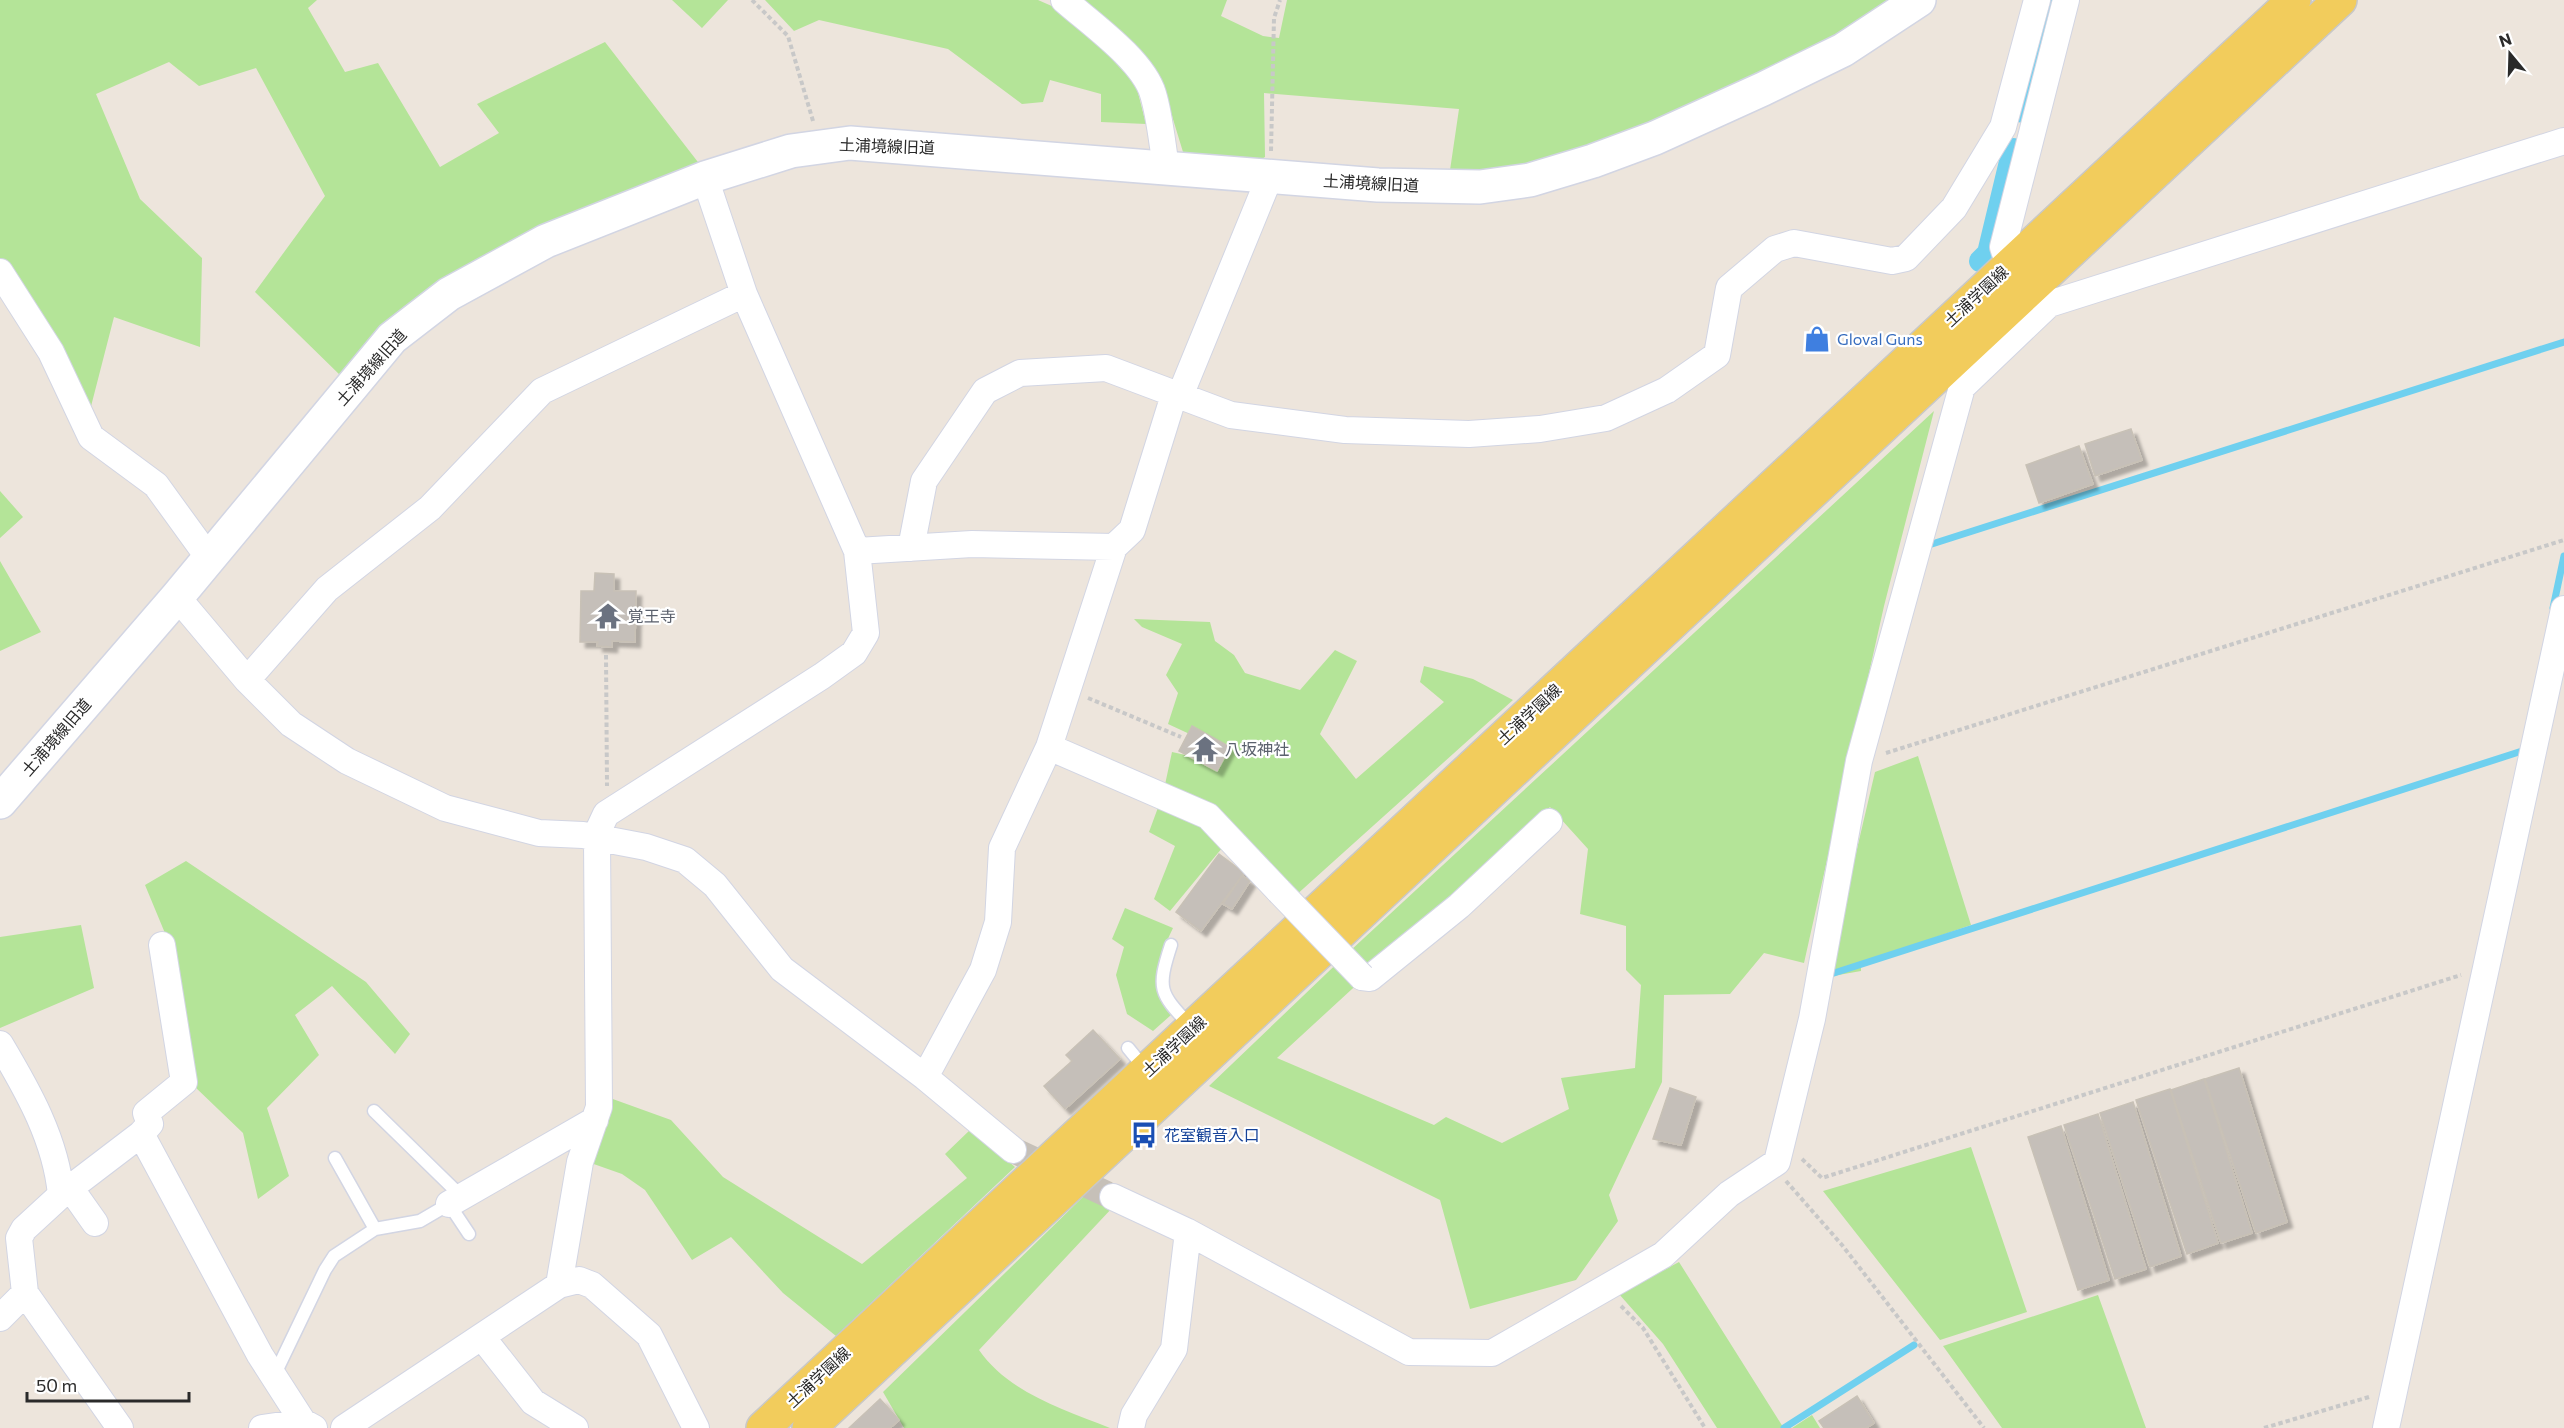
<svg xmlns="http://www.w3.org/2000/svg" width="2564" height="1428" font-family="Commissioner,'Noto Sans JP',sans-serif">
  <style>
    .green { fill: #b4e498; fill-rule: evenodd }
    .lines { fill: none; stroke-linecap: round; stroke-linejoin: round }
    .stream { stroke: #6fd0ef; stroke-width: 7 }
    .canal { stroke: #6fd0ef; stroke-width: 22 }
    .building { fill: #c5bfb9; stroke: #c8c1b6; stroke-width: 1.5; filter: url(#shadow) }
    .street-tunnel { stroke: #c6c0b8; stroke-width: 26; stroke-dasharray: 26 13; stroke-linecap: butt }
    .lane-casing { stroke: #d2d5e3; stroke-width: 15 }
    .street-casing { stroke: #d2d5e3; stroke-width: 28 }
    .secondary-casing { stroke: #d2d5e3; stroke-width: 36 }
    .primary-casing { stroke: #c8c8c8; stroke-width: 36 }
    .path { stroke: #c8c8c8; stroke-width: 4; stroke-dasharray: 4.5 3; stroke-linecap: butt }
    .lane { stroke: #fff; stroke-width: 12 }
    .street { stroke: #fff; stroke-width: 26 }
    .secondary { stroke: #fff; stroke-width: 33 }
    .primary { stroke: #f2cc5c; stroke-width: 33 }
    .street-bridge-casing { stroke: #d2d5e3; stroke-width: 28; stroke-linecap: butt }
    .street-bridge { stroke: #fff; stroke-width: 26 }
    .labels { text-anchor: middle; stroke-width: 4.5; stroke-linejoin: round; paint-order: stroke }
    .street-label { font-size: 16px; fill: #2a2a2a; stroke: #fff }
    .shop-label { font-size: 16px; fill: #366cbe; stroke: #fff; text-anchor: start }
    .worship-label { font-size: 16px; fill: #5b616d; stroke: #fff; text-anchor: start }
    .transit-label { font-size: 16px; fill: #164399; stroke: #fff; text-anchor: start }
  </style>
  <defs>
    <filter id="shadow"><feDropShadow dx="5.5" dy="5.5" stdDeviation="1.5" flood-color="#0004"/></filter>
  </defs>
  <rect width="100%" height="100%" fill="#ede5dc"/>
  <!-- green -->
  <path class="green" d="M0,0H317L308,8L345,72L378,63L440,167L499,133L477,104L605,42L701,166L556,222L342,377L255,292L325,196L256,68L199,86L169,62L96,94L140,199L202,258L200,347L114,317L88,418L0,265Z
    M672,0H728L702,28Z
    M765,0H1038L1070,14L1136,85L1146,124L1101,122V94L1050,80L1043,102L1022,104L948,49L819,20L794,31Z
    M1082,0H1227L1221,16L1263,36L1279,38L1287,0H1897L1851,31L1658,125L1524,172L1449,177L1459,109L1264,93L1265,157L1256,162L1189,157L1183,152L1162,83L1144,61Z
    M1934,411L1884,606L1804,963L1764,953L1730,994L1664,995L1662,1082L1609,1195L1618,1221L1576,1280L1470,1309L1440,1200L1209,1086L1350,951ZM1550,807L1588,849L1580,914L1626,926V970L1641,985L1635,1068L1561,1078L1569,1109L1502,1143L1446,1117L1434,1125L1277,1058Z
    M0,491L23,517L0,538Z
    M0,561L41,632L0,651Z
    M1134,619L1210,622L1215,641L1234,655L1245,673L1300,690L1335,650L1357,661L1320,734L1356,779L1444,702L1420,682L1424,666L1473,679L1513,700L1294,897L1232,836L1170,911L1154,899L1175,846L1149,832L1163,794L1172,752L1217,762L1224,750L1168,724L1178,693L1166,675L1182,644L1142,627Z
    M1918,756L1971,925L1861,963V971L1827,977L1875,772Z
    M186,861L366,982L410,1034L395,1054L332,986L295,1015L319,1055L267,1108L289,1176L258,1199L243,1133L194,1086L167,938L145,885Z
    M1125,908L1173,928C1157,962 1147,982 1171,1015L1153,1031L1127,1014L1116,975L1124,947L1112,939Z
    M81,925L94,988L0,1028V937Z
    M610,1098L671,1120L723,1177L862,1264L967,1178L945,1154L971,1129L1015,1167L836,1336L783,1293L731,1237L692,1260L645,1190L622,1174L588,1162Z
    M1971,1147L2027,1312L1940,1340L1823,1191Z
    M1088,1192L1113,1207L979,1350C1009,1393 1063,1409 1110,1428H904L883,1392Z
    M1679,1262L1783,1427L1780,1428H1717L1663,1344L1619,1294Z
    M2098,1295L2146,1428H2002L1943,1346Z
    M1812,1415L1820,1428H1792Z"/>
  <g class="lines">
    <!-- stream -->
    <path class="stream" d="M1932,544L2564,342
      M2553,608L2564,556
      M1831,974L2522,751
      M1784,1428L1914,1345"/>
    <!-- canal -->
    <path class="canal" d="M2023,112L2052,7
      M1980,261L1988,253L2013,149"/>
  </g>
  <!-- building -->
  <path class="building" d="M2131,429L2142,460L2095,476L2085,444Z
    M2079,446L2093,484L2039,503L2026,465Z
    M595,573L614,574V591H636L635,642L612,641V647L597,646L598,642H580L581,591H594Z
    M1192,726L1230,747L1217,771L1179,751Z
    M1219,854L1244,873L1201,931L1176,912Z
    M1242,876L1250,881L1232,909L1223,904Z
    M1093,1030L1120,1059L1065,1109L1044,1086L1072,1061L1066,1055Z
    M2239,1068L2287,1222L2256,1233L2205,1079Z
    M2204,1079L2252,1233L2221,1243L2171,1090Z
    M1670,1088L1696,1097L1681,1145L1653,1139Z
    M2170,1089L2218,1243L2187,1254L2136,1100Z
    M2133,1102L2181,1256L2150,1267L2100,1113Z
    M2098,1114L2146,1269L2115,1279L2064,1125Z
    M2061,1126L2109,1280L2078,1290L2028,1137Z
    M1857,1396L1874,1423L1866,1428H1824L1819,1421Z
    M880,1399L899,1420L890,1428H849Z"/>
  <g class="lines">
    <!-- street-tunnel -->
    <path class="street-tunnel" d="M1013,1150L1113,1197"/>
    <!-- lane casing -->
    <g class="lane-casing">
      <path id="lane" d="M1171,945C1156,991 1160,993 1192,1028
        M1128,1048L1146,1070
        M374,1111L461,1196
        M335,1158L375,1229
        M274,1376L325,1270L334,1256L375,1229L420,1221L449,1204L469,1234"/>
    </g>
    <!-- street casing -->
    <g class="street-casing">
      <path id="street" d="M1064,0C1090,23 1143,60 1153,94C1160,117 1162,143 1166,167
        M0,272L51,352L91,437L156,485L209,558
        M2020,277L2009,266L2003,247L2066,0
        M911,548L924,481L985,391L1020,373L1106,368L1231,415L1345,430L1469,434L1540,429L1606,418L1667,390L1717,355L1729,288L1775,249L1794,243L1892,261L1906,258L1954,208L2003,127L2037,0
        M857,551L972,544L1114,547
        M177,597L247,680L291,724L347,761L445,808L539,833L583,835L646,847L685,860L715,885L782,969L925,1077L1013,1150
        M247,680L327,589L430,508L542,391L744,294
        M1049,747L1208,816L1279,891
        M1362,977L1370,978L1459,906L1549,822
        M0,1044C28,1091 56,1140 61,1195L24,1229L19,1238L25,1293L120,1428
        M925,1077L983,970L998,922L1002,848L1049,747L1114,547L1132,530L1174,395L1184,386L1270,176
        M141,1134L260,1355L303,1422
        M71,1189L95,1223
        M61,1195L141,1134L150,1124L146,1113L184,1082L162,945
        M1113,1197L1188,1232L1409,1352L1492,1353L1663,1255L1729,1194L1777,1162L1812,1019L1859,761L1962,387L2049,304L2564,141
        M449,1204L595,1120
        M559,1285L579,1280L592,1285L649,1335L696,1428
        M0,1318L25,1293
        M482,1337L533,1402L575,1428
        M262,1428L303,1422L314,1428
        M344,1428L559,1285L580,1162L599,1107L597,840L599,829L606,814L822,676L854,653L866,633L857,551L744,294L705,178
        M1131,1428L1134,1415L1174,1349L1188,1232
        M2386,1428L2564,609"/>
    </g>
    <!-- secondary casing -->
    <g class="secondary-casing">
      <path id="secondary" d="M0,802L177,597L392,338L449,294L546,241L705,178L791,151L850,143L1378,185L1480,187L1530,180L1593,161L1655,138L1763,89L1843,50L1919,0"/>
    </g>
    <!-- primary casing -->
    <g class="primary-casing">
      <path id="primary" d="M763,1428L2294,0
        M809,1428L2340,0"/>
    </g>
    <!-- path -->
    <path class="path" d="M752,0L788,36L813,121
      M1271,151L1274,18L1280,0
      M606,655L607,786
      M1088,698L1181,737
      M1886,753L2564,540
      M1802,1159L1822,1178L2461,975
      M1786,1181L1842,1245L1984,1428
      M1621,1306L1643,1328L1705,1428
      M2264,1428L2369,1397"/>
    <!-- lane -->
    <use href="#lane" class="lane"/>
    <!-- street -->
    <use href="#street" class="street"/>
    <!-- secondary -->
    <use href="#secondary" class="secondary"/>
    <!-- primary -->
    <use href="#primary" class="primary"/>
    <!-- street-bridge casing -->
    <g class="street-bridge-casing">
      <path id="street-bridge" d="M1279,891L1362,977"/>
    </g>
    <!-- street-bridge -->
    <use href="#street-bridge" class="street-bridge"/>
  </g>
  <!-- icons -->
  <defs>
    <g id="shop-bare" transform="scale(2.07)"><path d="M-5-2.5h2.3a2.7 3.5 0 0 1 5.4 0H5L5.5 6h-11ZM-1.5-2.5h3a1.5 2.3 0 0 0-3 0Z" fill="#3f7fe0" stroke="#fff" stroke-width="2.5" paint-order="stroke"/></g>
    <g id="temple-bare" transform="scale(2.07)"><path d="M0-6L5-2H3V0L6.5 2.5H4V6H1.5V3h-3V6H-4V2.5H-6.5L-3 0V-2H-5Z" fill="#6b7280" stroke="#fff" stroke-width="2.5" paint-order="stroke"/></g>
    <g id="bus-bare" transform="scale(2.07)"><path d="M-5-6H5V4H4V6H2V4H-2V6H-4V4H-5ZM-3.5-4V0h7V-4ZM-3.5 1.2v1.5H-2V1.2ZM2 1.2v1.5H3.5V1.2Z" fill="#1a4fb4" stroke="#fff" stroke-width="2.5" paint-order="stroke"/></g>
  </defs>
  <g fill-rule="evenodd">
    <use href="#shop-bare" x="1817" y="339"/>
    <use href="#temple-bare" x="608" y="616"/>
    <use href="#temple-bare" x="1205" y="749"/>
    <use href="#bus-bare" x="1144" y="1135"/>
  </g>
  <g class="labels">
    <!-- street labels -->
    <g class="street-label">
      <text transform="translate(887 146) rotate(2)" y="6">土浦境線旧道</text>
      <text transform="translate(1371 183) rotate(3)" y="6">土浦境線旧道</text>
      <text transform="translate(1976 296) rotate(-43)" y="6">土浦学園線</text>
      <text transform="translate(371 367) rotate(-48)" y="6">土浦境線旧道</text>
      <text transform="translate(1529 714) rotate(-43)" y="6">土浦学園線</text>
      <text transform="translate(56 737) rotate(-49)" y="6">土浦境線旧道</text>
      <text transform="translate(1174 1046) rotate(-43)" y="6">土浦学園線</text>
      <text transform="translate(818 1377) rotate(-43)" y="6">土浦学園線</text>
    </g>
    <!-- shop labels -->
    <g class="shop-label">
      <text x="1837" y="345">Gloval Guns</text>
    </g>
    <!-- worship labels -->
    <g class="worship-label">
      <text x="628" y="622">覚王寺</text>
      <text x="1225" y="755">八坂神社</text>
    </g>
    <!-- transit labels -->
    <g class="transit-label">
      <text x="1164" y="1141">花室観音入口</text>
    </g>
  </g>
  <!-- north arrow -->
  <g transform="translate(2510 54) rotate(341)" stroke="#ffffff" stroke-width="4.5" paint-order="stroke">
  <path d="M0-4.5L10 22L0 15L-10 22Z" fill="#2a2a2a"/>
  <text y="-9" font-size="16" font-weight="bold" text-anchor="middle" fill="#2a2a2a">N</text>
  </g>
  <!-- scale -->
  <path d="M27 1392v9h162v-9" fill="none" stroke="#2a2a2a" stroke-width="3"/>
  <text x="36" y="1392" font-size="18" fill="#2a2a2a" stroke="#ffffff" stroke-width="4.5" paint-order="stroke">50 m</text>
</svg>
